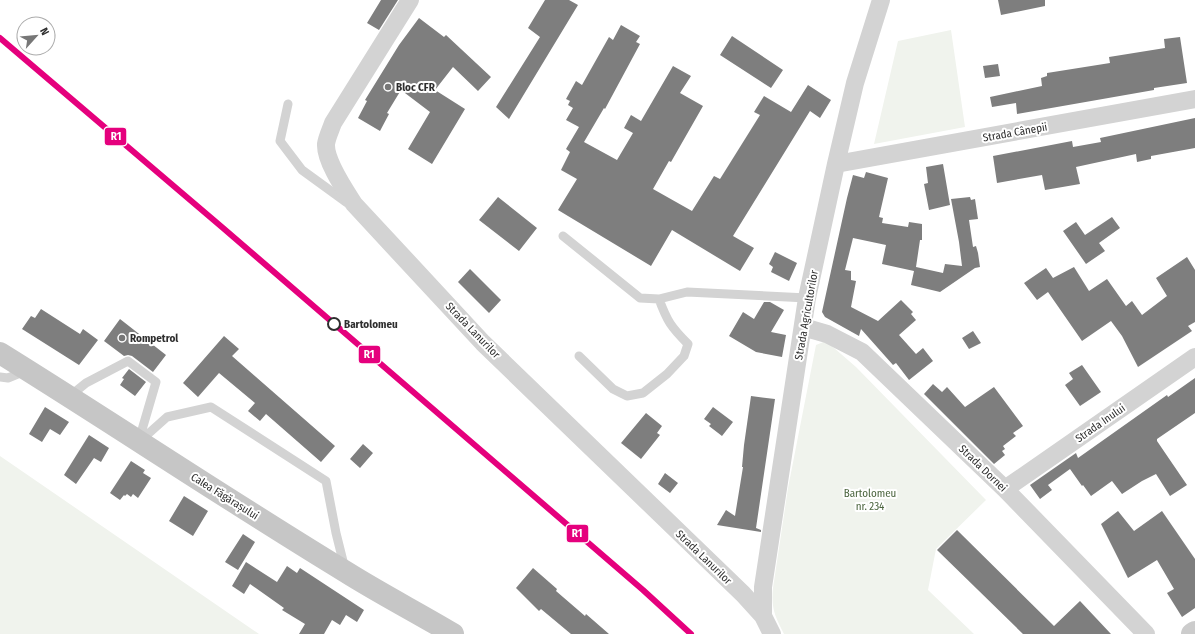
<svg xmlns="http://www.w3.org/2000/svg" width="1195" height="634" font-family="'Fira Sans Condensed',sans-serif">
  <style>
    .green { fill: #f0f3ed }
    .building { fill: #7e7e7e }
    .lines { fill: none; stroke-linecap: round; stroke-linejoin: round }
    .lane { stroke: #d3d3d3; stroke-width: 9 }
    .street { stroke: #d3d3d3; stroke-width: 18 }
    .secondary { stroke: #ccc; stroke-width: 22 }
    .primary { stroke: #c6c6c6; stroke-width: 22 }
    .rail { stroke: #bababa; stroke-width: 3; stroke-dasharray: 4 3; stroke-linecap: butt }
    .rail-1-casing { stroke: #fff; stroke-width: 9 }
    .rail-1 { stroke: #e5007d; stroke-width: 6 }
    .poi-dot { fill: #777; stroke: #fff; stroke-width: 1.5 }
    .stop-dot { fill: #fff; stroke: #2e2e2e; stroke-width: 2 }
    .labels { text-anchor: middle; stroke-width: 4; stroke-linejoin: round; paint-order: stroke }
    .poi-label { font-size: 11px; font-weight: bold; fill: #2e2e2e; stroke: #fff; text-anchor: start }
    .street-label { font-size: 11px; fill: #2e2e2e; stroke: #fff }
    .stop-label { font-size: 11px; font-weight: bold; fill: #2e2e2e; stroke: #fff; text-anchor: start }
    .park-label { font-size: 11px; fill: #4d6640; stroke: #fff }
    .line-badge { stroke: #fff; stroke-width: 1.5 }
    .badge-label { font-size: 11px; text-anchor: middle; font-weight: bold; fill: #fff }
  </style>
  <rect width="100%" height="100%" fill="#fff"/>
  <!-- green -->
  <path class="green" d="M951,30L965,127L874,144L898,41Z
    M826,341L856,367L986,500L936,549L928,590L974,634H784C775,616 771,609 773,588L788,488L816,345Z
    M0,456L259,634H0Z"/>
  <!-- building -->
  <path class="building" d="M381,0H398L379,30L367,23Z
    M545,0H569L578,5L509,119L496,107L540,37L528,28Z
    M998,0H1045V6L1001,15Z
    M419,18L444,37L446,35L491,77L478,91L453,67L435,90L465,109L432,164L408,149L430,112L401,90L387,113L389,114L380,131L358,118L367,101L365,100L399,45Z
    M621,25L640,36L636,42L640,44L605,109L604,108L584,142L617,160L633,133L624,128L631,115L641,121L673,66L691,76L680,93L703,106L671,162L669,161L653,189L692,211L714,176L720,179L760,115L754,112L764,96L791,112L808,85L831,100L820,118L810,111L733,236L754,248L740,271L672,230L651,266L558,210L577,179L561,170L570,152L566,149L579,127L566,120L573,108L568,105L570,101L566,99L576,81L582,85L609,37L613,40Z
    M732,36L783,70L771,88L720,55Z
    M1180,37L1187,83L1154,88V90L1017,114L1016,103L992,107L990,97L1042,86L1041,78L1047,76V73L1110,63L1109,57L1165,48L1164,39Z
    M998,64L1000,76L985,78L983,66Z
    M1195,118V148L1151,156V159L1137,162L1136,154L1076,167L1080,184L1045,190L1042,175L997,183L993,156L1072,141L1073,147L1101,142L1100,138Z
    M943,164L950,205L929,210L924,184L928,183L926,167Z
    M866,172L888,178L879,217L883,218L882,223L908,227L909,222L922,224V240H920L916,267L943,273L945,264L962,266L959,242L951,199L970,197L971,200L975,199L978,219L969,220L973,247L976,246L978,253L980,267L975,268L940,292L911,285L914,271L882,264L886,245L853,238L845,270L851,271V280L856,281L851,307L878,321L901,300L913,312L911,314L916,320L899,335L916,354L923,348L933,361L909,380L896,363L893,365L861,329L859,336L825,317L822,312L847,198L853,175L864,178Z
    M498,197L537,228L519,251L479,220Z
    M1112,217L1120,228L1099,243L1105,251L1086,264L1063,231L1076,222L1085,235Z
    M775,252L797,263L789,281L771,272L773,267L769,264Z
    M1187,257L1195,270V322L1188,326L1192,331L1138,367L1122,336L1111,321L1082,341L1048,292L1037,300L1024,283L1046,268L1053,278L1074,267L1089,291L1107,279L1126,306L1132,301L1142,315L1167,296L1156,278Z
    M470,269L501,300L489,313L458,282Z
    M764,302H770L784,310L771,332L786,335L782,357L756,352L729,336L743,312L754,319Z
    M41,309L80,334L83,329L98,340L79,365L22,329L31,316L35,318Z
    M120,319L166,355L153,372L132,356L128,355L124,356L104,341Z
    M973,331L981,343L969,349L962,338Z
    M224,336L239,349L232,356L335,446L321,462L266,414L260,421L248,411L255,403L219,373L198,397L183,383Z
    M1082,365L1101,392L1080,406L1065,385L1073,379L1069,373Z
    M129,369L146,382L135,396L120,385L124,379L122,378Z
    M1195,378V413L1157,439V441L1187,485L1170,496L1156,474L1142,481L1122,494L1112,481L1091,496L1083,485L1082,486L1070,469L1048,485L1052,490L1040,499L1030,485L1076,453L1078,458L1167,395L1168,397Z
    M933,384L942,392L947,387L965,407L994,387L1023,426L1013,433L1016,436L1003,446L1005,449L1002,451L1005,455L994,464L924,394Z
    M751,396L775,399L756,528L761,530V532L717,525L726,510L735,516L743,467H742L744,445Z
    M45,407L69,422L60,435L50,429L42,442L29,434Z
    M713,407L733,422L722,436L709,426L711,424L704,419Z
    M646,413L662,426L657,433L660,435L641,459L621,443Z
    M89,435L109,448L101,462L94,458L76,484L64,475Z
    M363,444L373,453L360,468L350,459Z
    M131,461L145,470L143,473L151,478L138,498L133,494L131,497L127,494L125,496L124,495L120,500L110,493Z
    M665,473L678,483L670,493L658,484Z
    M184,496L208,511L193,536L169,521Z
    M1118,511L1134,531L1162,511L1195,559V608L1182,617L1167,593L1174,589L1157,560L1128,578L1101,524Z
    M957,530L1054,626L1080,601L1111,634H1023L937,550Z
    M243,534L255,542L238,570L225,562Z
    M246,562L277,582L287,566L297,573L300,568L364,610L357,622L346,615L340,625L332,620L324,634H299L305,624L282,610L284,608L250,584L244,594L232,586Z
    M533,568L557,589L556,591L585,616L586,614L609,634H571L541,609L539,611L516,588Z"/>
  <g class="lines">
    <!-- lane -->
    <path class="lane" d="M288,104L280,141L302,170L346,202
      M563,236L640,298L659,299L687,292L807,298
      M579,356L613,389L627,396L643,393L667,374L684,356L688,344C671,327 667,321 659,299
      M0,377L8,378L25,371
      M70,396L86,383L128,361L156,382L139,440
      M139,442L167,417L211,407L326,481L336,533L345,569"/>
    <!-- street -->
    <path class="street" d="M410,0L333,123C331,129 327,137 326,144C325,161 345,190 354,204L483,343L743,594L763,616
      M836,164L1195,99
      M803,327L827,334L862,352L1005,489L1146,634
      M1005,489L1195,357
      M772,634L763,616V587L807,298L836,164L855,83L881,0"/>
    <!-- secondary -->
    <path class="secondary" d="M1192,634L1195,632"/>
    <!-- primary -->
    <path class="primary" d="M0,353C116,425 229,501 346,572C381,594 418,613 453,634"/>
    <!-- rail -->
    <path class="rail" d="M0,38L223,228L643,590L691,634"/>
    <!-- rail-1 casing -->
    <g class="rail-1-casing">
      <path id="rail-1" d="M0,38L223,228L643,590L691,634"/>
    </g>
    <!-- rail-1 -->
    <use href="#rail-1" class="rail-1"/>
  </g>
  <!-- markers -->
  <g class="poi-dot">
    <circle cx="388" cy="87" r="4"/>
    <circle cx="122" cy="338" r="4"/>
  </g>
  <circle class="stop-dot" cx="334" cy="324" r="6"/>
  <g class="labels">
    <!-- poi labels -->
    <g class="poi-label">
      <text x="396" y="91">Bloc CFR</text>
      <text x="130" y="342">Rompetrol</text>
    </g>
    <!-- street labels -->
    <g class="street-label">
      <text transform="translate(1015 132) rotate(-10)" y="4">Strada Cânepii</text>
      <text transform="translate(806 315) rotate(-80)" y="4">Strada Agricultorilor</text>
      <text transform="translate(473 330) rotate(46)" y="4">Strada Lanurilor</text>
      <text transform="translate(1100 423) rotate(-35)" y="4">Strada Inului</text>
      <text transform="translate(983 468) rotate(44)" y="4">Strada Dornei</text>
      <text transform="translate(225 496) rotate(32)" y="4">Calea Făgărașului</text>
      <text transform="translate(704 557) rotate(44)" y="4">Strada Lanurilor</text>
    </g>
    <!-- stop labels -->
    <g class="stop-label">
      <text x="344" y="328">Bartolomeu</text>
    </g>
    <!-- park labels -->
    <g class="park-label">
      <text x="870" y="497">Bartolomeu<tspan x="870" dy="13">nr. 234</tspan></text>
    </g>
  </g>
  <g class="line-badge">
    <rect x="104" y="127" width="23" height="19" rx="4" fill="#e5007d"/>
    <rect x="358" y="345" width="23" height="19" rx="4" fill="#e5007d"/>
    <rect x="566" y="524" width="23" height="19" rx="4" fill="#e5007d"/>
  </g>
  <g class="badge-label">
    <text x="116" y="140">R1</text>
    <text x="369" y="358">R1</text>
    <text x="577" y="537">R1</text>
  </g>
  <!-- north arrow -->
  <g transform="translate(36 36) rotate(63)"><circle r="19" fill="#ffffff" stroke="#ababab"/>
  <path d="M0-3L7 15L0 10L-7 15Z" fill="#777777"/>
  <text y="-6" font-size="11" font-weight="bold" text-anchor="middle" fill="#2e2e2e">N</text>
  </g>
</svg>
